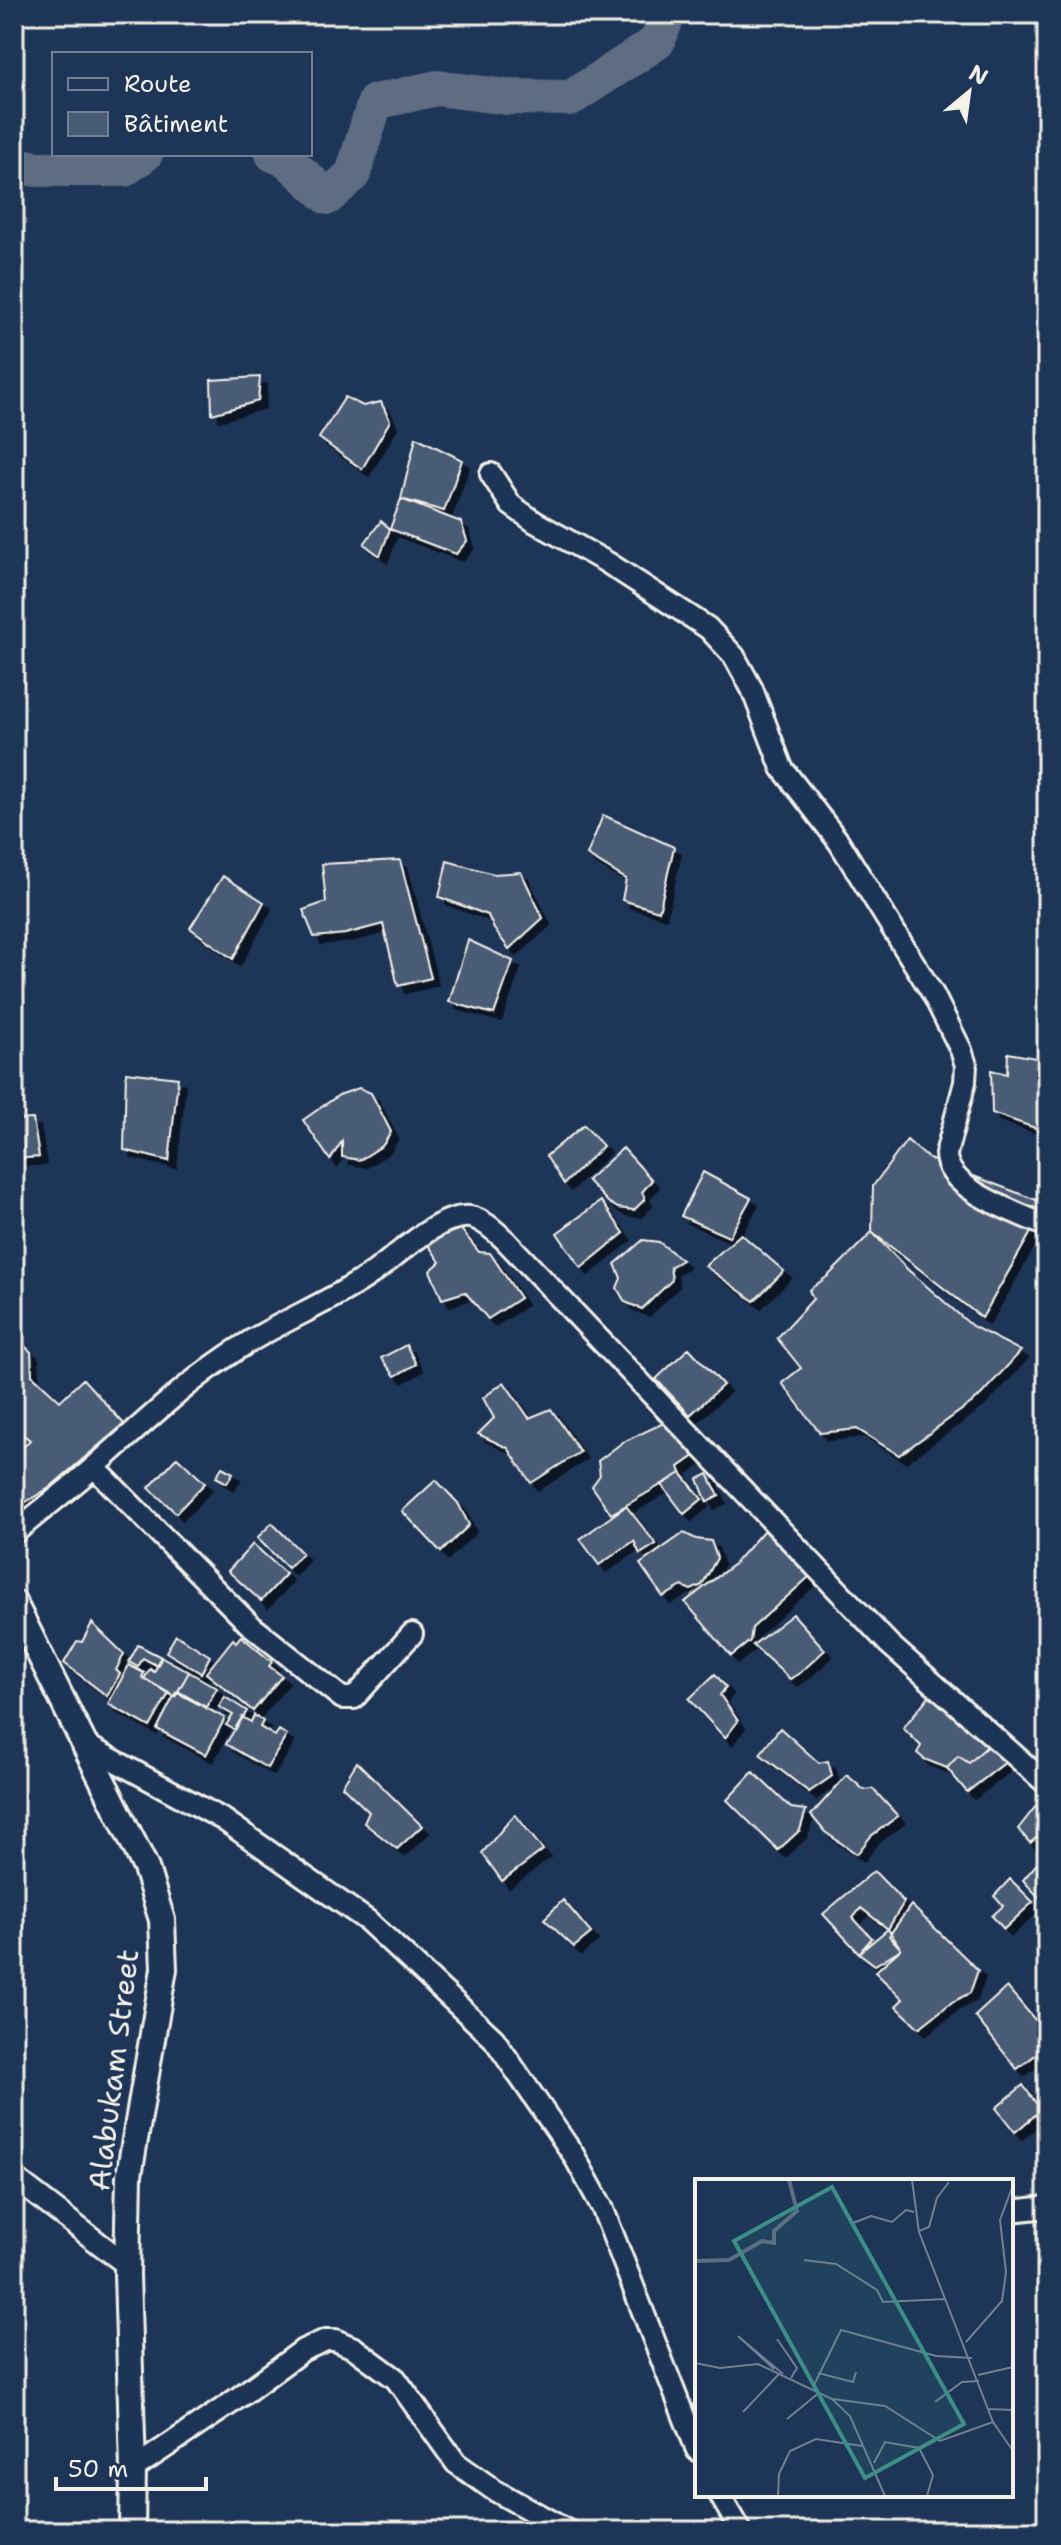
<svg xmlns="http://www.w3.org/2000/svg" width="1061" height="2545" font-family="'Shantell Sans',sans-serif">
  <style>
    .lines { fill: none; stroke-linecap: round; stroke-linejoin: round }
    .river { stroke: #5e6d82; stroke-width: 36 }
    .building { fill: #485b74; stroke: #f4f1e8; stroke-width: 2; filter: url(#shadow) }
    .minor-casing { stroke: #f4f1e8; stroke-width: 26 }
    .tertiary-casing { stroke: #f4f1e8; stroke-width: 30 }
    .minor { stroke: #1d3557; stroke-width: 20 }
    .tertiary { stroke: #1d3557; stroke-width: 24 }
    .labels { text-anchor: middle; stroke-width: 8; stroke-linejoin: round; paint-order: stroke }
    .street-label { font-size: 30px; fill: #f4f1e8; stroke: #1d3557 }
    .inset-river { fill: none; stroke: #5e6d82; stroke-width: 4 }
    .inset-road { fill: none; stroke: #738091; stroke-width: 2 }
    .view { fill: #3d8f86; fill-opacity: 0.15; stroke: #3d8f86; stroke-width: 4 }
    .inset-edge { fill: none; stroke: #f4f1e8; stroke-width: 4 }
  </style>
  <defs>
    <filter id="shadow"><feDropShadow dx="7" dy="7" stdDeviation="0" flood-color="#0009"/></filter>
  </defs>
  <rect width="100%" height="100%" fill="#1d3557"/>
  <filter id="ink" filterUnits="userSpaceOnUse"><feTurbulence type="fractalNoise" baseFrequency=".0125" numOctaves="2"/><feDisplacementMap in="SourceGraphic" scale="16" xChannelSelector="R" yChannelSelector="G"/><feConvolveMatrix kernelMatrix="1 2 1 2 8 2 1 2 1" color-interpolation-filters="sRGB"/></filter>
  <g filter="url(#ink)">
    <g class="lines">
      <!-- river -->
      <path class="river" d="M273,154L287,160L328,197L353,174L375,102L437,88L507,97L571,98L657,42L668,14
        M14,164L35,169H124L145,154"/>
    </g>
    <!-- building -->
    <path class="building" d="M260,377L258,401L212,414L211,380Z
      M345,397L363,406L381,402L390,421L362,469L319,438Z
      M416,437L462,460L444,511L401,499Z
      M401,499L461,522L467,541L456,554L390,529Z
      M381,521L390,529L380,556L364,544Z
      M603,815L674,847L659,911L622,900L626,879L587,855Z
      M400,860L431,978L398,986L383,924L345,934L314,937L303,910L326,902L322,864Z
      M447,861L494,874L521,872L543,918L509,949L494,929L488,915L439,897Z
      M223,876L264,902L233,959L190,928Z
      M468,940L513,961L494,1014L449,1002Z
      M1008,1053L1047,1060V1127L1038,1129L992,1113L991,1070L1007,1074Z
      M126,1072L178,1078L169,1161L124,1150Z
      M359,1088L371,1093L391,1132L383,1145L360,1160L342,1157V1141L330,1160L303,1120L339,1095Z
      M33,1119L39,1157L14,1159V1120Z
      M584,1125L603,1146L564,1184L546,1156Z
      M907,1140L929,1159L1047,1204L982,1318L872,1232L873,1186Z
      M623,1148L652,1180L642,1192L645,1199L634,1210L618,1208L608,1202L587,1180Z
      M703,1172L751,1198L729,1237L681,1216Z
      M601,1201L624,1233L581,1268L557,1233Z
      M452,1218L479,1252L490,1253L520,1298L488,1319L465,1292L442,1299L430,1271L440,1262L423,1237Z
      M872,1232L907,1269L972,1326L1021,1351L978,1398L899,1455L857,1429L820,1433L782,1383L801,1368L777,1338L813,1299L809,1290L828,1276Z
      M741,1234L784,1271L754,1301L705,1266Z
      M643,1240L659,1242L682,1260L670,1267L672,1280L642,1309L625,1302L617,1288L621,1278L615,1264Z
      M14,1336L31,1352L32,1375L60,1401L83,1379L124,1424L49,1488L14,1509V1457L30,1440L14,1428Z
      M406,1345L416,1364L395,1376L381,1358Z
      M689,1348L723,1385L690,1415L656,1379Z
      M504,1382L529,1418L551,1409L580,1452L531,1483L508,1448L478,1434L494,1418L483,1398Z
      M672,1419L696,1455L679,1467L681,1473L611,1514L592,1486L600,1475L598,1461L623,1442Z
      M177,1457L205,1483L176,1513L149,1488Z
      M222,1467L233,1473L227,1483L216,1477Z
      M681,1473L702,1499L684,1514L662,1485Z
      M708,1474L719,1496L707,1502L698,1479Z
      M436,1480L458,1503L469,1525L441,1552L402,1511Z
      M626,1506L656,1544L640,1554L634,1541L599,1565L580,1539Z
      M272,1523L302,1553L288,1568L257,1538Z
      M764,1530L810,1576L752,1628L750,1641L731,1656L685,1602L734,1564Z
      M684,1533L696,1539L711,1541L717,1558L702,1585L691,1590L682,1586L663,1597L640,1564Z
      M253,1544L286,1574L261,1601L228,1571Z
      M793,1614L825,1650L801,1672L790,1679L753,1645Z
      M92,1623L124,1654L116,1670L120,1674L107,1696L64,1663L77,1641L82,1642Z
      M176,1635L210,1656L201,1673L166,1652Z
      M241,1636L272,1662L269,1666L282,1676L253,1711L206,1673L233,1639L236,1642Z
      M138,1645L161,1657L156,1665L143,1658L138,1667L129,1662Z
      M162,1657L189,1672L175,1697L144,1679L150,1669L154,1672Z
      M129,1665L144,1673L142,1677L169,1693L150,1727L108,1704Z
      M189,1672L217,1688L206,1707L178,1691Z
      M715,1674L726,1687L720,1695L738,1721L725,1738L689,1699Z
      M934,1690L993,1741L969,1763L958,1756L947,1768L924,1759L917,1753L921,1746L903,1728Z
      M176,1692L225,1718L206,1755L157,1729Z
      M225,1697L247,1711L235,1730L226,1725L233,1715L219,1707Z
      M254,1715L263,1721L260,1727L275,1736L279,1730L287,1735L267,1768L226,1744L242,1717L251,1722Z
      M780,1728L819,1763L828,1761L832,1776L809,1792L760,1754Z
      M993,1741L1007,1761L967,1792L947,1768L958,1756L969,1763Z
      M357,1762L422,1826L397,1849L364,1823L369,1812L342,1786Z
      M753,1772L791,1808L806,1810L800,1830L778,1850L727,1800Z
      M847,1775L864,1790L873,1789L898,1816L871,1836L857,1854L825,1832L811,1815Z
      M1036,1806L1047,1816V1829L1030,1843L1018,1829Z
      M515,1814L543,1850L502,1881L482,1853Z
      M1047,1852V1897L1042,1901L1023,1880Z
      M874,1871L904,1902L888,1929L861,1908L853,1918L872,1938L859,1953L823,1914Z
      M1010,1879L1033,1902L1004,1929L992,1916L1003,1906L994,1896Z
      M563,1900L591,1933L574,1947L544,1919Z
      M911,1905L978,1970L970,1993L952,2002L919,2028L896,2006L903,1999L875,1972L901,1949L889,1936Z
      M888,1929L901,1949L875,1965L859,1953Z
      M1007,1987L1047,2034V2046L1017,2069L975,2016Z
      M1023,2085L1041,2110L1015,2132L996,2108Z"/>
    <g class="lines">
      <!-- minor casing -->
      <g class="minor-casing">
        <path id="minor" d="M491,474L511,505L535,522L608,563L708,628L734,656L752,689L782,768L839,842L933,994L961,1050L966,1065L965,1082L946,1154C946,1190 1018,1213 1047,1226
          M94,1467L249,1624L342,1698H354L412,1634
          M14,1533C40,1511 68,1490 94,1467C142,1425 189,1379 244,1345C285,1319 331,1302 371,1274C396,1257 438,1214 470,1217C483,1219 496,1232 505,1240L889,1644L1047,1784
          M86,1745L224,1820L368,1921L494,2039L573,2154L602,2207L697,2450
          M14,2178L127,2265
          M1011,2211L1047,2207
          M133,2469L231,2403L303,2350L326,2340H335L354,2348L396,2379L456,2463L494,2490L568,2531
          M720,2495L741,2531"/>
      </g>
      <!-- tertiary casing -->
      <g class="tertiary-casing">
        <path id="tertiary" d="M14,1603L146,1868L162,1920L164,1969L129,2175L127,2274L133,2469L132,2531"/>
      </g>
      <!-- minor -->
      <use href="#minor" class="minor"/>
      <!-- tertiary -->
      <use href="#tertiary" class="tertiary"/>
    </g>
  </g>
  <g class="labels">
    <!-- street labels -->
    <g class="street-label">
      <text transform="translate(114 2070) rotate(-83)" y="10">Alabukam Street</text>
    </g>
  </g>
  <!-- overview -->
  <g transform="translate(695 2179)">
    <rect width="318" height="318" fill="#1d3557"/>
    <path class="inset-river" d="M0,82L34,81L67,62L79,64V52L102,32L94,1"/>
    <path class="inset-road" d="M217,1L224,53L298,243L318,272M158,44L176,37L197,43L211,31L219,33M224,52L234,48L242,19L254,3M109,81L141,85L182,111L188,123L251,120M82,160L102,189L96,199M271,163L307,122L311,93L305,41L318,6M0,184L25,189L63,185L137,220L155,237L190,317M79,190L43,157L88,195M123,194L158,203L161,193M283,196L318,188M118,208L146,151L241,177L277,179M138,220L190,227L245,262L298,243M240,223L267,203L284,202M293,230L318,231M48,233L84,195M92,240L125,213M179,284L190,263L224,269L238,296L232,317M83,317L84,295L95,272L121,260L167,267"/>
    <path class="view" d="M137,8L269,245L170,299L39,62Z"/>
    <rect width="318" height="318" class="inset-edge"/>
  </g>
  <!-- margin -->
  <rect width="1061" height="2545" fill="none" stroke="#1d3557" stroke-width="48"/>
  <rect x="24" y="24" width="1013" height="2497" fill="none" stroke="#f4f1e8" stroke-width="3" filter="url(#ink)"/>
  <!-- legend -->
  <rect x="52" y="52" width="260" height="104" fill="#1d3557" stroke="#738091" stroke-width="2"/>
  <rect x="68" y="78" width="40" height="12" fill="#1d3557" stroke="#738091" stroke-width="2"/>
  <text x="124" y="92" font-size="24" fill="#f4f1e8">Route</text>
  <rect x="68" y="112" width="40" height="24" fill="#485b74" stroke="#738091" stroke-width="2"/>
  <text x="124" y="132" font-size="24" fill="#f4f1e8">Bâtiment</text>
  <!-- north arrow -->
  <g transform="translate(969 92) rotate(29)" stroke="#1d3557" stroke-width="6" paint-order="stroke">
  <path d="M0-6L14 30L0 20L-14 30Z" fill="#f4f1e8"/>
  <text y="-12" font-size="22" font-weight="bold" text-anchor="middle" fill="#f4f1e8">N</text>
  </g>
  <!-- scale -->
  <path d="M56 2477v12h150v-12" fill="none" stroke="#f4f1e8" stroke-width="4"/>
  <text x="68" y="2477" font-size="24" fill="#f4f1e8" stroke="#1d3557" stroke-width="6" paint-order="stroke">50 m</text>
</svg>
